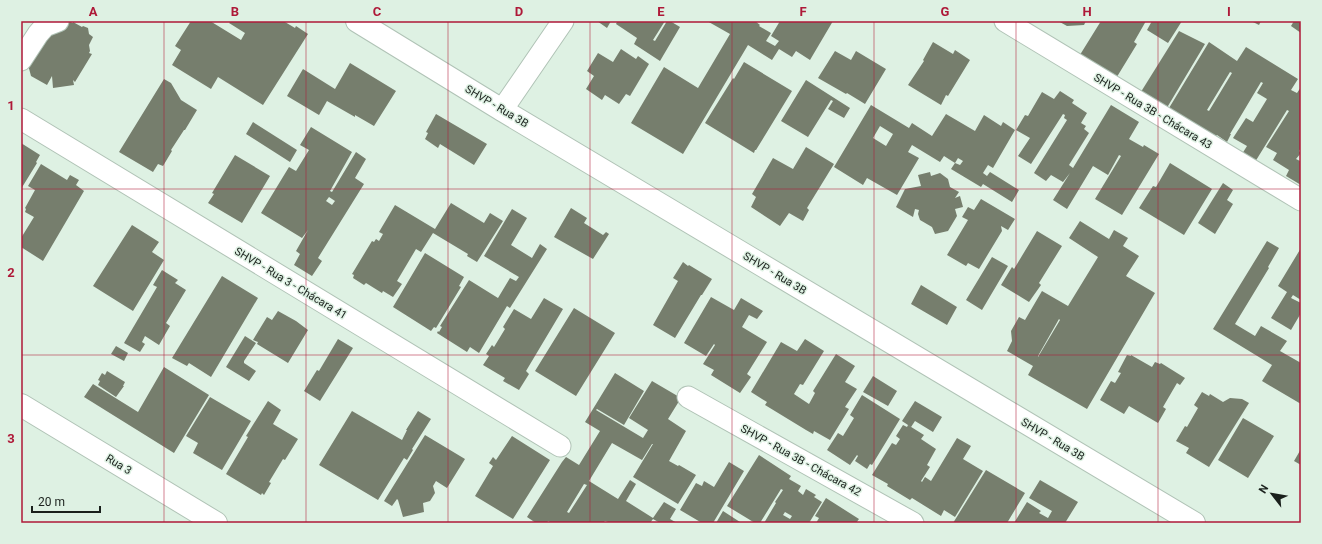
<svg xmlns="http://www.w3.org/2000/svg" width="1322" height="544" font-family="Roboto,sans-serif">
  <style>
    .building { fill: #767e6d; fill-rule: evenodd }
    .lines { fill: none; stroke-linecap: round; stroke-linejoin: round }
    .street-casing { stroke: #b0c3b6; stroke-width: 23 }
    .secondary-casing { stroke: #b0c3b6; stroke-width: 24 }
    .street { stroke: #fff; stroke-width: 21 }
    .secondary { stroke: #fff; stroke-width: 22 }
    .grid { fill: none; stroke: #ae1938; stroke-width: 1; stroke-opacity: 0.55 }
    .labels { text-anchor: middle; stroke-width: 3; stroke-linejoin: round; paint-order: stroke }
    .street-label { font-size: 11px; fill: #1a201c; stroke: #def1e3 }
    .neatline { fill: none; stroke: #ae1938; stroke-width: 1.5 }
    .grid-label { font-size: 13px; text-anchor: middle; font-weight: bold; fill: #ae1938 }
  </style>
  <rect width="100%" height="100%" fill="#def1e3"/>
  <!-- building -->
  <path class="building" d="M67,21L73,23V22L82,27L83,26L88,28L89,34L93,37L89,45L90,51L89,53L92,54L75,82L73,80L74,85L53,88L52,76L47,85L31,76L27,61L21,54V38L41,49L50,34Z
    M191,21H210L241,40L245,33L229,23L231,21H286L285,22L295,28L296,26L308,34L263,105L218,77L211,89L172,65L181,50L175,46Z
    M597,21H611L607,28Z
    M615,21H665L653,40L655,41L667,21H670L680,27L660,61L634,44L637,38L616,24L617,22Z
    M707,21H755L760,25L759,26L771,33L766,41L775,46L779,41L771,36L780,21H833L810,60L796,51L792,57L779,49L772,60L748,45L683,154L631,123L664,67L698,88L730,34Z
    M1058,21H1086L1084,25L1067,26Z
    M1101,21H1146L1134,42L1137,44L1115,80L1078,58Z
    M1152,21H1182L1168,43L1147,30Z
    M1251,21H1261L1259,25Z
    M1294,21H1301V33L1291,26Z
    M1179,31L1205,44L1165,111L1139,95Z
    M933,42L953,54L955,50L970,60L948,96L946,95L941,105L908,85L924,61L923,60Z
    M1209,42L1237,61L1246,47L1298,79L1291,90L1297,93L1301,87V148L1299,151L1301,153L1296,159L1300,161L1301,159V185L1286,176L1289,170L1273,160L1277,153L1266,147L1289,111L1287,110L1255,162L1242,154L1247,146L1233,138L1246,118L1253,122L1267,99L1257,93L1263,83L1261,82L1230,134H1231L1227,142L1217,135L1216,136L1166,113ZM1230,72L1232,73L1209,111L1207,110Z
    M621,49L636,59L638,56L649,64L630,96L626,94L619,104L605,95L602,100L586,89L594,76L587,71L598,53L613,62Z
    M835,51L851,60L856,51L886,69L865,104L847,93L846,94L818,78Z
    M744,62L792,91L756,150H755L754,153L705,123L733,78L734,79Z
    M350,63L396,91L374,126L355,115V117L327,101L319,115L287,96L303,69L335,89Z
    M164,79L171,83L181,100L197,110L185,130H184L171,150L172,151L163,166L158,164L153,172L119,152Z
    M806,80L850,108L844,118L828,109L833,101L831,100L808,137L781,121Z
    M1060,91L1074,100L1072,103L1087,113L1081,123L1086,126L1084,129L1089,133L1069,165L1073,168L1111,105L1139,122L1129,139L1143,147L1144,145L1159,154L1122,215L1095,199L1121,156L1119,155L1108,175L1093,166L1067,209L1053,200L1070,173L1063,182L1051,175L1046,181L1034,173L1067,120L1064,118L1065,115L1063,114L1031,164L1018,156L1030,138L1016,130L1025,115L1028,116L1042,92L1054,99Z
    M871,105L909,128L912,123L932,136L946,114L975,131L984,115L1001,126L1003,122L1015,130L993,168L988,165L983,173L987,176L990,172L1019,190L1012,202L983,184L981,187L951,169L955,163L960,165L963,161L958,158L955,163L944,156L940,162L912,145L908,152L919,158L897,195L867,178L863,185L834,167ZM880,126L893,134L886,146L873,138Z
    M436,114L487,144L474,165L440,144L438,148L425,139L428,133L426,132Z
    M253,122L297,150L290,162L246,134Z
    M311,127L352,152L330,191L332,192L356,152L366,159L355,178L364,184L318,258L322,261L312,276L294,265L300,254L296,251L308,230L302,238L261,213L289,167L296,171L309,150L300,145ZM329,197L335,201L332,205L326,201Z
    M21,143L40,155L36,162L37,163L21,189Z
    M806,147L834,164L807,208L809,210L803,221L789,213L780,226L751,207L756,197L752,194L773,158L793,169Z
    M235,155L270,176L242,223L208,203L214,194L212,193Z
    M1170,163L1212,189L1184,235L1139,208L1153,186L1156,187Z
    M41,164L67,180L70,175L79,180L76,185L84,191L43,261L21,247V238L34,217L25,212L26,209L25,208L35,190L28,186Z
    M930,172L931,176L940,173L948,179L950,187L959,192L955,198L960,196L963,207L955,209L957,216L948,231L935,234L932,227L920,220L918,214L919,210L915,209L913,217L896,207L905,189L921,186L918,175Z
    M1223,183L1233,190L1227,200L1233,204L1215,234L1198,223Z
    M981,199L1015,219L1008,230L1001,226L1002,231L979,269L968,263L966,266L947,255L968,220L962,217L968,207L974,210Z
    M451,203L484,223L490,213L503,221L477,262L467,256L468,254L433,233L421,252L416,249L397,281L402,284L393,297L383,291L382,293L366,283L364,285L353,278L354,275L352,274L372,241L374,242L376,239L379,241L383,234L379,232L395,205L435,229Z
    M571,208L587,218L584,223L603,235L606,232L609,234L593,259L554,237Z
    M512,209L527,218L511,245L532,258L540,244L547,249L510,308L507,306L479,353L470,347L467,352L437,333L438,331L439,332L442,327L440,326L469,280L498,298L510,278L516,281L519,277L484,256Z
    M1080,221L1109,239L1114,230L1128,238L1123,246L1139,256L1126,276L1155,293L1087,409L1028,375L1033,366L1007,351L1012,341L1011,331L1019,317L1025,320L1042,291L1068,306L1098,257L1069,238ZM1059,319L1060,320L1038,357V356Z
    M132,225L159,242L152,252L164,260L133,311L93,286Z
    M1037,231L1062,246L1039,283L1041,285L1029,302L1001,285L1012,267L1014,269Z
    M1267,241L1279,248L1268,267L1269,268L1235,324L1255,336L1261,326L1287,341L1280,351L1301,363V404L1262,381L1272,365L1213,329Z
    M1301,248V300L1293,295L1291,298L1301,303V313L1291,330L1271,318L1287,292L1278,286Z
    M425,253L464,277L459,286L461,287L436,328L434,327L431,331L393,307Z
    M992,257L1008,266L982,310L966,300Z
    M683,262L688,266L689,265L712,279L702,295H701L675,338L653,325L678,281L673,278Z
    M162,270L178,280L175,283L186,290L166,323L170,326L159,345L145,336L142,342L145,344L140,352L124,343L157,287L153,285Z
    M222,276L258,298L211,377L189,363L187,366L172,358Z
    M921,285L957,307L947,325L911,304Z
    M711,297L734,310L741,298L763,311L757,319L749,315L742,327L767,342L747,374L751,377L740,393L711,375L714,370L703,364L715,345L714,344L706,356L684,343Z
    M544,298L563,309L526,371L529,374L519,390L503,381L505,378L483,365L489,356L486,354L492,345L494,347L505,329L503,327L514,309L531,319Z
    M574,308L615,333L576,396L535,371Z
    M278,311L296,321L308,330L288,363L257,344L258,342L253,340L267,317L272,320Z
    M245,336L256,343L244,361V363L256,371L249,381L226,367Z
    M338,339L353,348L320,401L304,391L317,370L319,371Z
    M805,339L824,351L803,385L800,384L794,394L809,404L815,393L813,391L836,354L855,366L845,382L857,389L845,407L849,409L830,440L814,431L813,434L806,430L765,405L767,402L751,392L781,342L797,351Z
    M116,346L128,353L124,361L111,354Z
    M1127,355L1131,356V355L1152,367L1155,362L1160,364L1161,363L1185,378L1180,385L1177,383L1163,407L1166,409L1158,423L1129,406L1124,414L1100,400L1111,381L1115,383L1121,373L1118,372Z
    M164,367L209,395L174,453L84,397L93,384L138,412Z
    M107,371L125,382L123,386H124L116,397L98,385L100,381L98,380L102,373L105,375Z
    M615,373L644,391L624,425L597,409L596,410L643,438L648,430L629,418L652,381L681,398L668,419L686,431L669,461L678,466L679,465L696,475L678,504L633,477L653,444H652L642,460L612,443L589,481L618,499L630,480L636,484L626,501L653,518L664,502L676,509L670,519L677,523H660L653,519L650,523H607L608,522L605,521L603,523H552L548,521L547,523H536L527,517L562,462L566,457L579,465L600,431L585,422ZM584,484L587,485L569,513L567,512Z
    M873,376L897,391L888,406L863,392Z
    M1202,392L1209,396L1210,394L1223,402L1230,398L1242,399L1249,403L1209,467L1186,453L1189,448L1176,441L1185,426L1187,427L1198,408L1194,405Z
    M862,395L900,419L872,465L870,464L867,469L855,461L858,456L857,455L850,465L827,450L838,433L843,436L854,418L850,415Z
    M210,397L251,421L222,470L193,453L198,443L186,436Z
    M268,401L281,410L273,424L298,439L285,460L283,459L269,482L271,483L264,495L262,493L261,495L226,474L248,437L246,436Z
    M915,401L942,417L933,432L915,421L911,427L902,421Z
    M352,411L402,440L407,430H406L418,411L431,419L412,449L413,450L407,460L404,458L378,500L319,465Z
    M1243,418L1274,436L1248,478L1218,460Z
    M903,425L907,427L908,425L924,435L921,439L936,449L927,465L930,467L921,481L922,482L925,477L931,481L957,438L971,446L963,459L983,471L955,517L944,510L941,516L912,498L910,500L887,486L888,484L872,475L892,443L896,445L900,439L896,436Z
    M425,435L465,459L447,488L436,481L433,486L435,493L430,501L423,503L424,512L403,517L398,500L397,499L392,506L384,501Z
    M512,436L550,460L513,519L475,496L493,466L489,463L493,457L496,460Z
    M1301,449V465L1294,461Z
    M759,455L791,476L789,479L801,486L798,491L803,495L806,489L816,495L814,497L822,502L809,523H764L776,503L775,502L783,490L781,489L760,523H755L727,506ZM785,512L792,516L790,519L783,515Z
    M729,462L744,471L713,523H702L680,510L696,483L702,486L704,481L714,487Z
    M986,470L1025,493L1007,523H953Z
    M1040,480L1078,502L1065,523H1014L1027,502L1041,511L1039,513L1048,518L1052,511L1029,498Z
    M826,498L859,519L856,523H816L819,518L815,516Z
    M723,511L740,522L739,523H716Z"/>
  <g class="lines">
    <!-- street casing -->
    <g class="street-casing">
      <path id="street" d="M1005,21L1301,200
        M21,60L38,34L45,26L58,21
        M502,110L563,21
        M21,119L560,446
        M688,397L913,523"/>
    </g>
    <!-- secondary casing -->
    <g class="secondary-casing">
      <path id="secondary" d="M357,21L502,110L1194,523
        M21,405L216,523"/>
    </g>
    <!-- street -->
    <use href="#street" class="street"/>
    <!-- secondary -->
    <use href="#secondary" class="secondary"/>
  </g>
  <!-- grid -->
  <path class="grid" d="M164,21V523M306,21V523M448,21V523M590,21V523M732,21V523M874,21V523M1016,21V523M1158,21V523M21,189H1301M21,355H1301"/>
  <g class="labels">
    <!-- street labels -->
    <g class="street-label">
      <text transform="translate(497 106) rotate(31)" y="4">SHVP - Rua 3B</text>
      <text transform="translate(1153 111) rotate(31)" y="4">SHVP - Rua 3B - Chácara 43</text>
      <text transform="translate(775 273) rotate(31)" y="4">SHVP - Rua 3B</text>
      <text transform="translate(291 283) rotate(31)" y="4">SHVP - Rua 3 - Chácara 41</text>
      <text transform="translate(1053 439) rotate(31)" y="4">SHVP - Rua 3B</text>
      <text transform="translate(801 460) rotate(29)" y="4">SHVP - Rua 3B - Chácara 42</text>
      <text transform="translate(119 464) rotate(31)" y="4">Rua 3</text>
    </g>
  </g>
  <!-- border -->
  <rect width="1322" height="544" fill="none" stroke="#def1e3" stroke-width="44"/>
  <!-- north arrow -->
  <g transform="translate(1272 494) rotate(301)" stroke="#def1e3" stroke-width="3" paint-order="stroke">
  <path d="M0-3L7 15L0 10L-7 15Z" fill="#1a201c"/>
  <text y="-6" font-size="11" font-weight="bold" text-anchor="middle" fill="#1a201c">N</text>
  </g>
  <!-- scale -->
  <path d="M32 506v6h68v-6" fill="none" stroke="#1a201c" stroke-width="2"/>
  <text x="38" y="506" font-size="12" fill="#1a201c" stroke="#def1e3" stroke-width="3" paint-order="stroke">20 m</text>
  <rect x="22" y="22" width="1278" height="500" class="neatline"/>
  <g class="grid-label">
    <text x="93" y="16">A</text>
    <text x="235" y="16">B</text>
    <text x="377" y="16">C</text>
    <text x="519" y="16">D</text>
    <text x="661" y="16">E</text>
    <text x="803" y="16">F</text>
    <text x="945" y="16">G</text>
    <text x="1087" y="16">H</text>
    <text x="1229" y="16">I</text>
    <text x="11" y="110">1</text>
    <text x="11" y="277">2</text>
    <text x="11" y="443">3</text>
  </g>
</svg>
